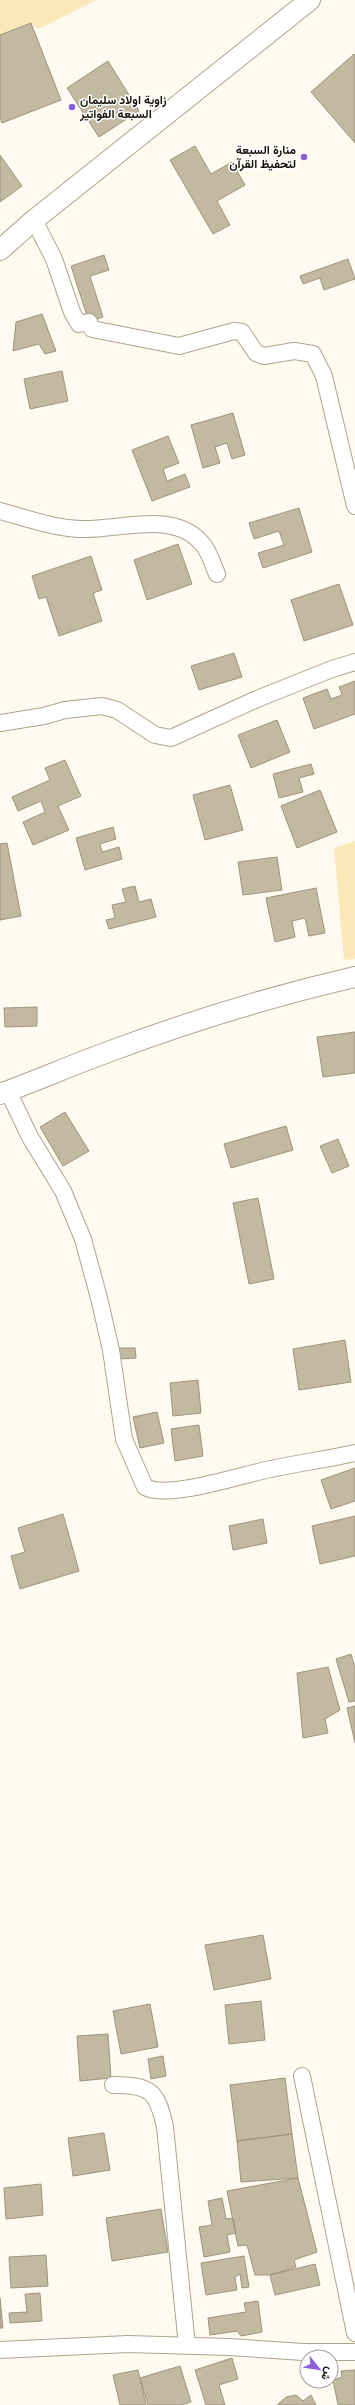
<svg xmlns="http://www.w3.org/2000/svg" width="355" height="2405" font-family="Spectral,Vazirmatn,serif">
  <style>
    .green { fill: #fbe8b9 }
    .building { fill: #c3b9a1; stroke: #9e947d }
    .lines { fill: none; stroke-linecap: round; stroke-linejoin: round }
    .minor-casing { stroke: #aea48d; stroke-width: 18 }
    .tertiary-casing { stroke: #aea48d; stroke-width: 22 }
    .minor { stroke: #fff; stroke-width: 16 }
    .tertiary { stroke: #fff; stroke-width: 20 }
    .poi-dot { fill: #8d5fd8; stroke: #fff; stroke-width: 1.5 }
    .labels { text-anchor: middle; stroke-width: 3; stroke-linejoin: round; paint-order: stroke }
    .poi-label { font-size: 12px; font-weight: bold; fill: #161209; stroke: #fff; text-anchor: start }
  </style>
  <rect width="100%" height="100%" fill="#fffaf0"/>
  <!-- green -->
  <path class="green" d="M0,0H96L39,29L31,23L0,35Z
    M355,841V959L344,960L334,848Z"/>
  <!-- building -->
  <path class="building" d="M31,23L61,100L2,123L0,118V35Z
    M354,54L355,55V143L311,92Z
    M108,61L139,111L99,137L67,88Z
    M195,146L211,174L232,162L245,185L217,201L230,225L213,234L170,160Z
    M0,155L22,186L0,202Z
    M104,255L109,270L90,276L103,317L89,322L71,266Z
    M348,259L355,279L324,290L320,278L303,284L300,276Z
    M42,314L56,351L45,354L39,344L13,351L16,322Z
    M62,371L68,401L30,409L24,379Z
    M233,413L245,455L232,459L227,443L215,447L220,463L203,468L191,425Z
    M168,436L179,463L163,469L167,481L185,474L190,487L152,501L132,450Z
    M299,508L312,552L263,568L258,553L284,545L279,531L254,539L249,523Z
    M178,544L192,584L147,600L134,560Z
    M91,556L102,590L93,593L102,621L59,636L46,597L39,599L32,576Z
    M339,584L353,625L304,641L291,600Z
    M234,653L242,677L199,690L191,666Z
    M355,681V714L314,729L303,698L327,689L331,699L342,695L339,687Z
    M277,720L290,752L251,768L238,735Z
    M65,760L81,796L58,806L69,830L33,845L23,822L45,812L41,801L18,811L12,797L50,780L45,768Z
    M311,764L314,774L299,778L303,792L279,798L273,774Z
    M230,785L243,830L205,840L193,795Z
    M320,790L337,832L297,848L281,806Z
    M113,827L116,839L100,844L102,852L119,847L122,859L85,870L76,838Z
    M7,843L21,916L0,920V844Z
    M277,857L282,890L243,895L238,862Z
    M135,886L139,902L151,899L156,917L109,929L106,920L115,918L112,905L126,902L122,889Z
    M316,888L325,933L309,936L305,918L292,921L295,937L275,942L266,898Z
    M37,1007V1026L5,1027L4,1008Z
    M355,1032V1073L323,1077L317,1037Z
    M65,1112L89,1151L63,1166L40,1127Z
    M286,1126L293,1150L231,1168L224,1144Z
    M338,1139L349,1166L332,1173L320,1146Z
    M258,1198L274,1279L249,1284L233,1203Z
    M345,1340L351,1382L299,1390L293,1349Z
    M117,1348H135L136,1358L118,1359Z
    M198,1380L201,1413L173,1416L170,1383Z
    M157,1412L164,1443L140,1448L133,1417Z
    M199,1425L203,1456L175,1461L171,1429Z
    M355,1468V1501L331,1509L321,1480Z
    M63,1514L79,1571L20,1589L11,1556L25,1552L18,1528Z
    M355,1516V1556L320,1564L312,1526Z
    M263,1519L267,1543L233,1550L229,1526Z
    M351,1654L355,1668V1701L349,1702L336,1659Z
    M328,1667L340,1710L325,1719L328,1733L303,1738L297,1673Z
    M355,1706V1743L347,1708Z
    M263,1935L271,1979L214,1990L205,1945Z
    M261,2001L265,2040L229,2044L225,2005Z
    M150,2004L158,2047L121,2054L113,2011Z
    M108,2034L111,2078L80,2081L77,2036Z
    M163,2056L166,2076L151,2079L148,2059Z
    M285,2078L292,2134L237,2141L230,2085Z
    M104,2133L110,2170L73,2176L68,2138Z
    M292,2134L298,2178L241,2182L237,2141Z
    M298,2178L317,2252L294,2260L296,2267L270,2275H255L247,2245L238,2246L227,2191Z
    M41,2184L43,2215L6,2219L4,2188Z
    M222,2198L226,2219L233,2218L236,2233L227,2235L230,2252L204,2257L199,2227L212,2225L208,2201Z
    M161,2209L168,2252L112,2261L106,2218Z
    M46,2255L48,2286L11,2288L9,2257Z
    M244,2256L249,2287L242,2288L240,2274L235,2277L237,2290L206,2295L201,2263Z
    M315,2264L320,2285L275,2295L270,2275Z
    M40,2293L42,2321L10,2323L9,2313L27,2312L25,2294Z
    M0,2298L3,2328H0Z
    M258,2301L262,2332L241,2336L237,2331L210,2335L208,2318L246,2312L244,2303Z
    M232,2358L238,2379L219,2385L225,2405H206L195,2370Z
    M180,2366L191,2402L181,2405H148L140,2378Z
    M138,2370L146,2405H120L113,2375Z
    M355,2370V2405H338L333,2380L342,2377L341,2371Z
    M296,2395L303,2401L311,2395L316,2405H277L286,2397Z"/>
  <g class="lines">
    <!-- minor casing -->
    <g class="minor-casing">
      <path id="minor" d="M34,220L54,259L72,312L79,324L89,322L92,329L179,346L234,331L242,332L256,353L264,356L294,351L313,354L324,376L355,506
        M0,511C26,518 53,528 80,529C119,531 176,508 204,546C210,554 213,565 217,574
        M0,723L44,716L65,710L102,706L117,710L155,735L171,738L257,699L332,669L355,662
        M8,1091L30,1137L63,1191L83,1239L99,1298L111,1350L124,1439L145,1487C169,1500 243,1474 271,1469C299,1463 327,1459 355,1453
        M302,2076L355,2333
        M113,2085C151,2085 157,2091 165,2127L187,2346
        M0,2350L128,2344L229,2347L303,2352H355"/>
    </g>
    <!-- tertiary casing -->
    <g class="tertiary-casing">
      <path id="tertiary" d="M0,250L34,220L310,0
        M0,1094C36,1081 72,1065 108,1052C188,1022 272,996 355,977"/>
    </g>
    <!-- minor -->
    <use href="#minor" class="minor"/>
    <!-- tertiary -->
    <use href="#tertiary" class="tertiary"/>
  </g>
  <!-- markers -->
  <g class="poi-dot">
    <circle cx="72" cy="107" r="4"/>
    <circle cx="304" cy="157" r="4"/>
  </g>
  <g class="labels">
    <!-- poi labels -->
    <g class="poi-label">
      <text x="80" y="104">زاوية اولاد سليمان<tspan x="80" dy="14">السبعة الفواتير</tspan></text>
      <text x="296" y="154" text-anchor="end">منارة السبعة<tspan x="296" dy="14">لتحفيظ القرآن</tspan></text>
    </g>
  </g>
  <!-- north arrow -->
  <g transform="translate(319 2369) rotate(120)"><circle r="19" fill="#ffffff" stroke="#a2a09d"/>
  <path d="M0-3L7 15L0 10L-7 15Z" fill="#8d5fd8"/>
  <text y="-6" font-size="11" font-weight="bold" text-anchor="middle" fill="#161209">ش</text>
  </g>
</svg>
